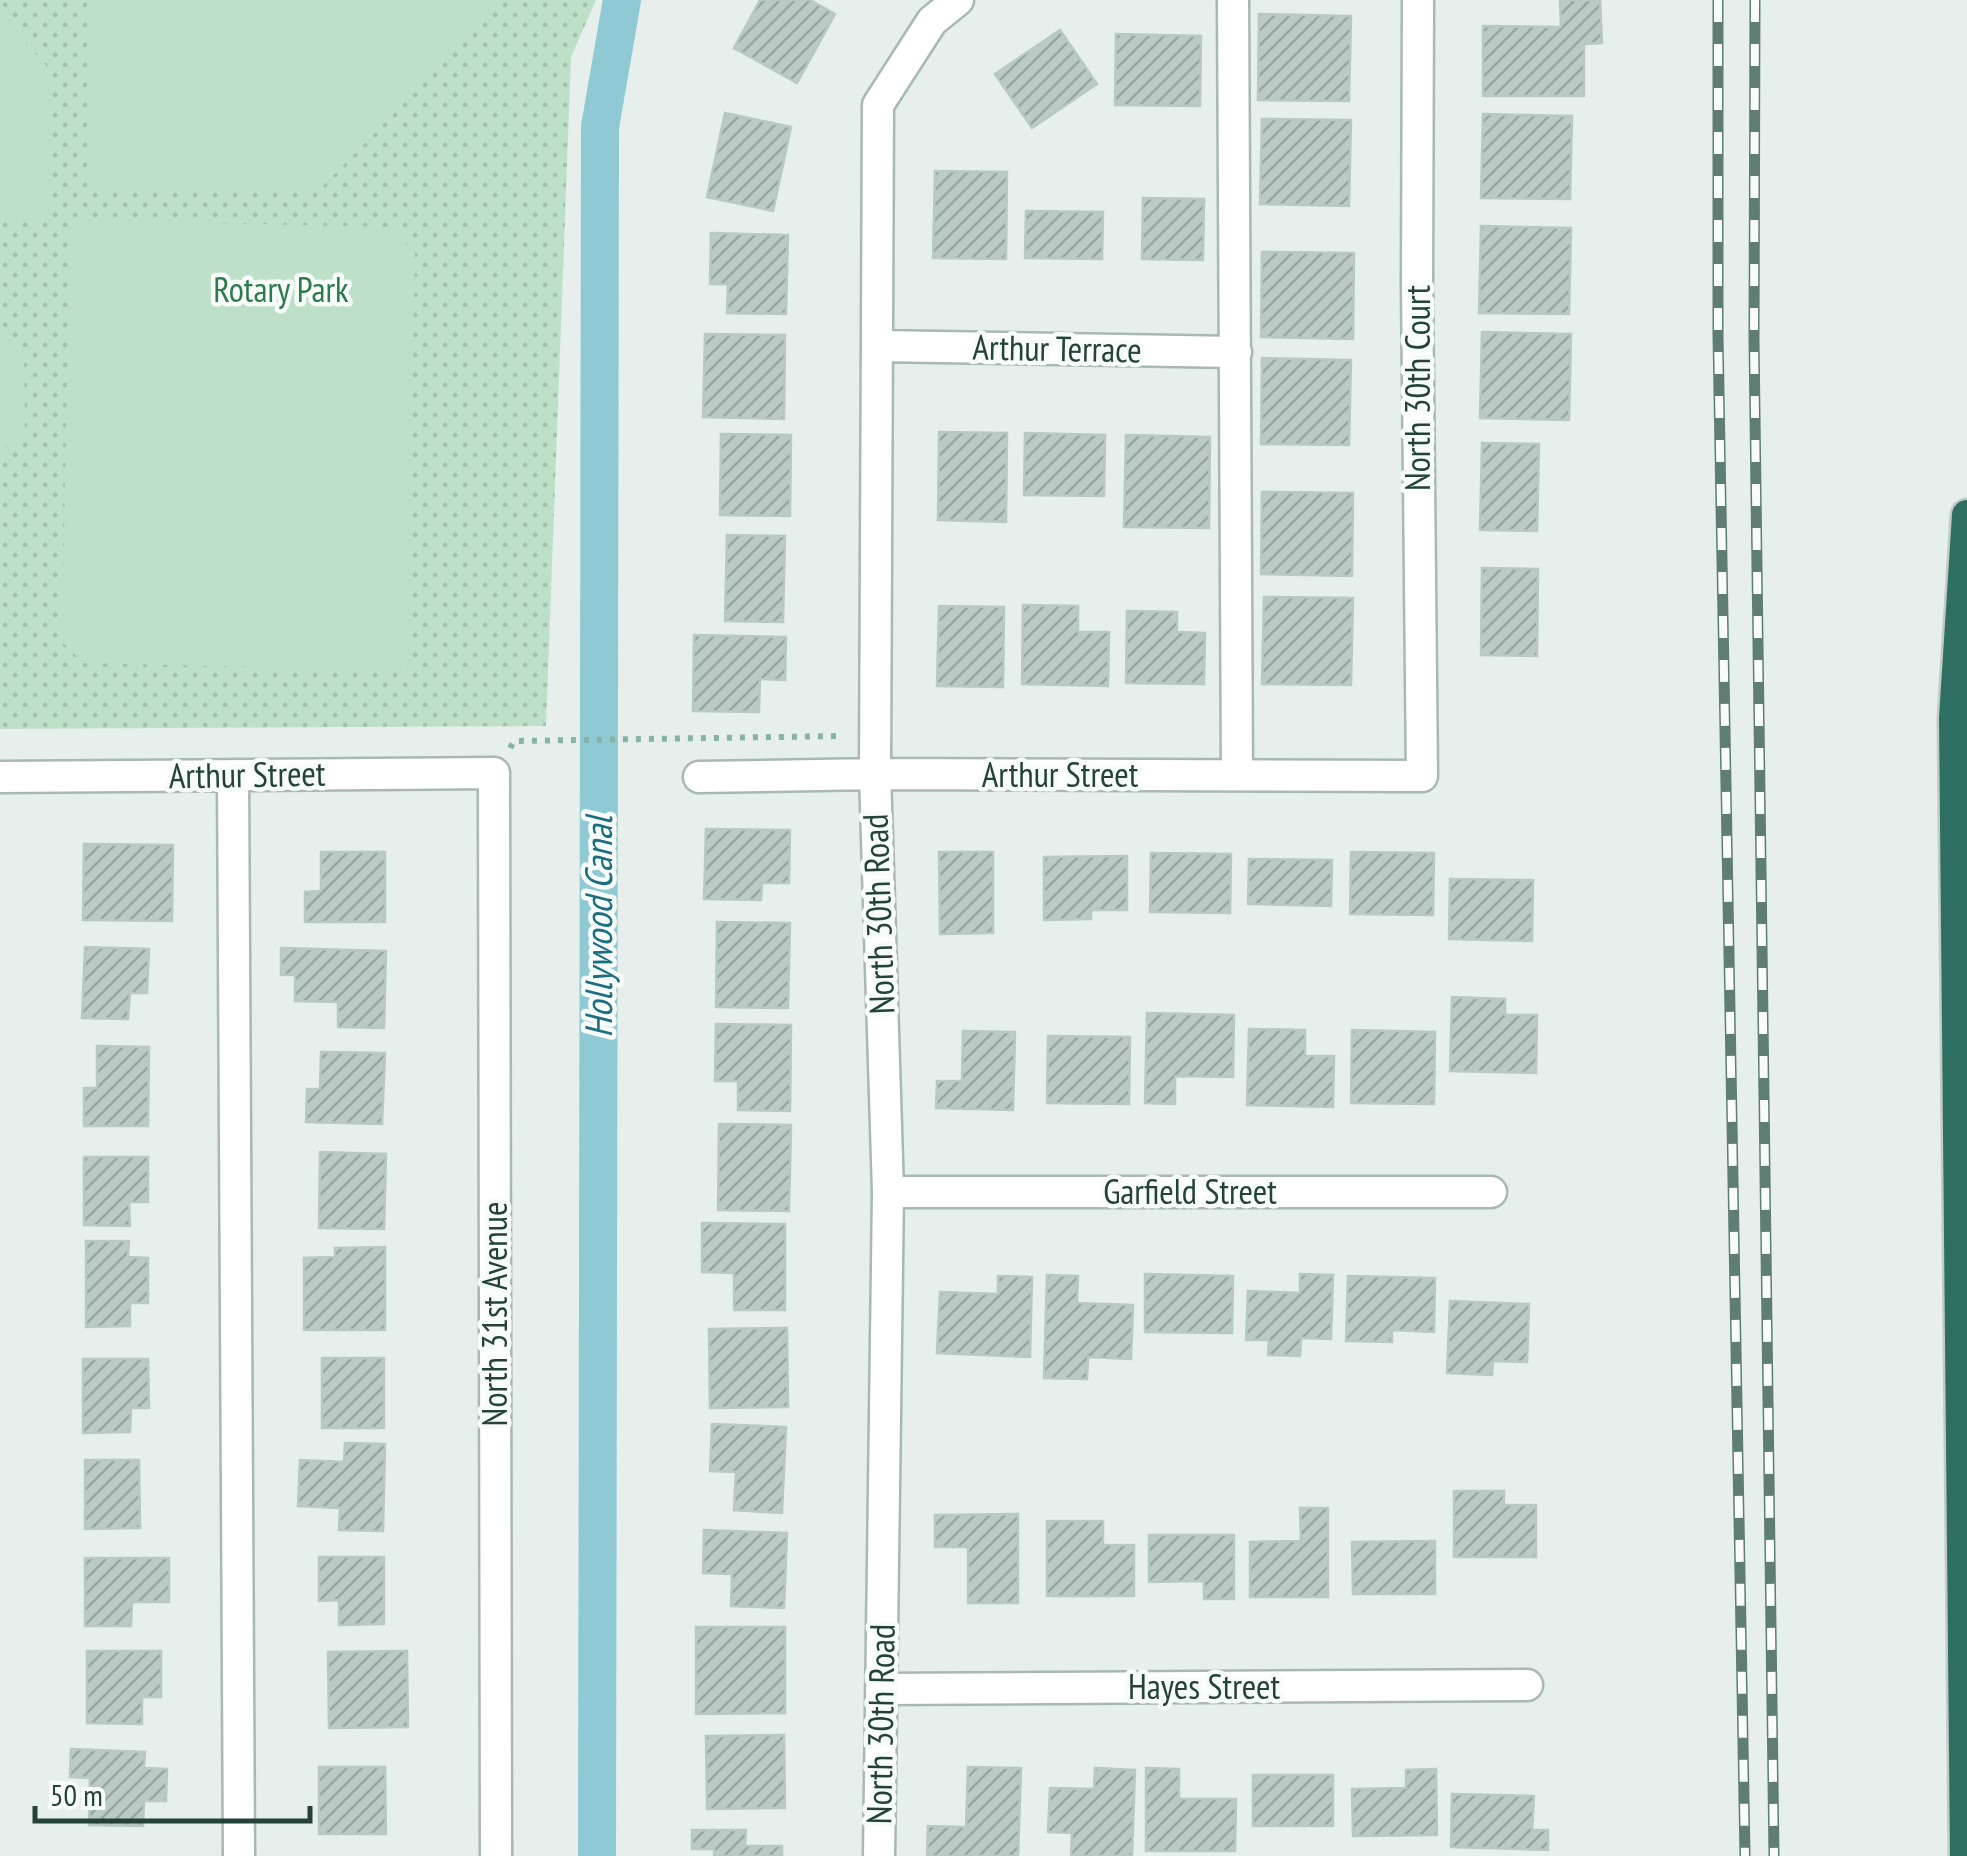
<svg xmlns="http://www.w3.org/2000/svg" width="1967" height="1856" font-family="'PT Sans Narrow',sans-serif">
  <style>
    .grass { fill: url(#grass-dots) }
    .pitch { fill: #bfe0c8 }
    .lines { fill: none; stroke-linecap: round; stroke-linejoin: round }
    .canal { stroke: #8ec9d4; stroke-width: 38 }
    .building { fill: url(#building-hatch); stroke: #b8c9c2; stroke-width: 2.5 }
    .minor-casing { stroke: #a8b8b2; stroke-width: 35 }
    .highway-casing { stroke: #c2cac8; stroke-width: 35 }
    .path { stroke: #86b3a5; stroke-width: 6; stroke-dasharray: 5 8; stroke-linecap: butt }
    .minor { stroke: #fff; stroke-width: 30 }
    .highway { stroke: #2f6f62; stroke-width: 30 }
    .rail-casing { stroke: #5f7d75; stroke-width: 11 }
    .rail { stroke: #f7fbf9; stroke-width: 8; stroke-dasharray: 22; stroke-linecap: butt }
    .labels { text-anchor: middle; stroke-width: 9; stroke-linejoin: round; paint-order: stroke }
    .park-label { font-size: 35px; fill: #2d7a4b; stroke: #f7fbf9 }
    .street-label { font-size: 35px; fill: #24423a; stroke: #f7fbf9 }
    .water-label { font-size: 38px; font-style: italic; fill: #1c6f80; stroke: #f7fbf9 }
  </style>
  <defs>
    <pattern id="grass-dots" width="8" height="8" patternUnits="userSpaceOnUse" patternTransform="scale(2.5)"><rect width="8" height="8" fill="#bfe0c8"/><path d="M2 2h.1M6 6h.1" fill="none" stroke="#a4c1ad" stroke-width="1.8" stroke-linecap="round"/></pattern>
    <pattern id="building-hatch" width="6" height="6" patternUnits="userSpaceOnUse" patternTransform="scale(2.5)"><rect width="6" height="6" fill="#bbcac4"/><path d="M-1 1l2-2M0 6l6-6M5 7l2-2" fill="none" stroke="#98a6a0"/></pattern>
  </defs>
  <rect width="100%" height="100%" fill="#e6efeb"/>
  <!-- grass -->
  <path class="grass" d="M0,0H596L571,57L546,726L0,729Z"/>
  <!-- pitch -->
  <path class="pitch" d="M87,0H504L321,188L87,189Z
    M0,14L49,69L48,218H0Z
    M70,220L391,227L415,254L407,670L84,663L62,642Z
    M0,330L24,355L25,429L0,452Z"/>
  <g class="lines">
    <!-- canal -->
    <path class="canal" d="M597,1856L600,127L622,0"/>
  </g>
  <!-- building -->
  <path class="building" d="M760,0H810L835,14L797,83L734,48Z
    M1560,0H1600L1602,43L1584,44V96H1483V26L1561,27Z
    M1259,14L1351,16L1349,101L1258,100Z
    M1060,30L1097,84L1032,128L995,74Z
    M1116,34L1201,36L1200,106L1115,105Z
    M725,113L791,127L773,211L707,197Z
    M1483,114L1572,116L1570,199L1481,198Z
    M1262,119L1351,120L1349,206L1260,204Z
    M935,171L1007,172L1006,259L933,258Z
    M1143,198L1204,199L1203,260L1142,259Z
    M1026,211L1103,212L1102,259L1025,258Z
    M1481,226L1571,228L1569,314L1479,313Z
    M711,233L788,235L786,314L727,313L728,284H710Z
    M1262,252L1354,253L1353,339L1261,337Z
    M1482,332L1571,334L1569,420L1480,418Z
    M705,334L785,335L784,419L703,417Z
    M1262,358L1351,360L1349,445L1261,444Z
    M939,432L1007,433L1006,522L938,520Z
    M1025,433L1105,435L1104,496L1024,495Z
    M721,434L791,435L790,516L720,515Z
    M1126,435L1210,437L1209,528L1124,527Z
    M1482,443L1539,444L1537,531L1480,530Z
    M1262,492L1353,493L1352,576L1261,574Z
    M727,535L785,536L783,622L725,621Z
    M1482,568L1538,569L1537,656L1481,655Z
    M1264,597L1353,598L1351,685L1262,684Z
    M1023,605L1078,606V632H1109L1108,686L1022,684Z
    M939,606L1004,607L1003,687L937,686Z
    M1127,611L1177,612V632L1205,633L1204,684L1126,683Z
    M694,635L786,637L785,680L760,679L759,712L693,711Z
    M706,829L790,830L789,883H762L761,900L704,899Z
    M84,844L173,845L172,921L83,920Z
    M321,852H385V922H305V892L321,891Z
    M939,852H993V933L940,934Z
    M1351,852L1434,853L1433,915L1350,914Z
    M1151,853L1231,854L1230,913L1150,912Z
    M1127,856V910H1091V919L1044,920V857Z
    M1249,859L1332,860L1331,906L1248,904Z
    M1450,879L1533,880L1532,941L1449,939Z
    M717,922L790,923L788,1008L716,1007Z
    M85,947L149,949L147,993H130L128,1019L82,1018Z
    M281,948L386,951L384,1028L338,1027V1002L295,1001V975H281Z
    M1452,997L1505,999V1015H1537L1536,1073L1450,1071Z
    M1147,1013L1234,1015L1233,1077L1175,1076V1104L1145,1103Z
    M716,1024L791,1025L790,1111L738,1110V1081H715Z
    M1249,1029L1305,1030V1056H1334L1333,1107L1247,1105Z
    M1352,1030L1435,1032L1434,1104L1351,1103Z
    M963,1031L1015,1032L1013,1110L936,1108L937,1081H962Z
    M1048,1036L1130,1037L1129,1104L1047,1103Z
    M97,1046L149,1047L148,1126H84V1088H97Z
    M321,1052L385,1053L382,1124L306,1122L307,1089H320Z
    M719,1124L791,1125L789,1211L718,1210Z
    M320,1152L386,1154L384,1229L319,1228Z
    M84,1157H148V1202H129L130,1226L84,1225Z
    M702,1223L785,1224V1310H734V1273L702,1272Z
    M86,1241H129L128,1257L148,1258V1303H130V1326L86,1327Z
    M385,1247V1330H304V1258L335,1257V1248Z
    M1145,1274L1233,1276L1232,1333L1145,1332Z
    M1300,1274L1333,1275L1331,1339L1301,1338L1300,1356L1268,1355L1269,1340H1246L1248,1291L1300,1293Z
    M1047,1275L1078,1276L1077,1303L1133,1305L1131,1359L1088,1357L1087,1379L1044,1378Z
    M998,1276L1032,1277L1030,1357L937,1353L940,1292L998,1294Z
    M1348,1276L1435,1278L1434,1332L1392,1330V1342L1346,1341Z
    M1450,1301L1529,1304L1527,1362L1493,1361L1492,1375L1447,1373Z
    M787,1328L788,1407L710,1408L709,1329Z
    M322,1358H384V1428H322Z
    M83,1359H148L149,1408H131L130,1432L83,1433Z
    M712,1424L786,1427L782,1513L734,1510L736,1472L710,1471Z
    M345,1443L385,1444L383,1531L339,1530L340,1508L298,1506L300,1460L344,1462Z
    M85,1460H139L140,1528L85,1529Z
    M1454,1491H1504V1505H1536V1557H1454Z
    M1300,1508H1328V1597H1250V1542L1301,1541Z
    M1018,1514V1603H968V1547H935V1515Z
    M1047,1521H1103V1545H1134V1596H1047Z
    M704,1530L787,1533L784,1608L731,1606L732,1574L703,1573Z
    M1149,1535H1234V1599H1204V1581L1149,1582Z
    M1435,1541V1594H1353L1352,1542Z
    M319,1557H384V1624L339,1625V1600L319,1601Z
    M85,1558H169V1602H132L131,1626H85Z
    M696,1627H785V1713L696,1714Z
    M87,1651H161V1697H142V1724L87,1723Z
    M407,1651L408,1727L329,1728L328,1652Z
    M784,1735L785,1808L707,1809L706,1736Z
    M71,1749L145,1752L144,1768L167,1769L166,1801H144L143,1826L89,1825L90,1778L70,1777Z
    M319,1767H385L386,1834H319Z
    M968,1767L1021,1768L1018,1856H927L928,1826L966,1827Z
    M1095,1768L1135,1770L1132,1856H1071L1072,1833L1048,1832L1050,1788L1094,1789Z
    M1146,1768L1179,1769V1799H1236L1235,1851H1146Z
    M1436,1769L1437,1835L1353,1836L1352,1789L1406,1788V1770Z
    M1253,1775H1333V1826H1253Z
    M1452,1794L1534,1796L1532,1830H1548V1850L1451,1847Z
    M692,1830H746L745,1846H782V1856H714V1849H692Z"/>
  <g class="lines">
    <!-- minor casing -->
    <g class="minor-casing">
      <path id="minor" d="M1233,0L1237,775
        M878,346L1236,352
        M233,775L239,1856
        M0,777L494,773L496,1856
        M699,777L875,774L1422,776L1417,285L1418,0
        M888,1192H1491
        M881,1689L1527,1685
        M879,1856L888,1192L875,774L878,105L932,21L958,0"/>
    </g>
    <!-- highway casing -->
    <g class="highway-casing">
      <path id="highway" d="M1965,1856L1954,718L1967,515"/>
    </g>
    <!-- path -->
    <path class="path" d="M510,748L514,741L843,736"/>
    <!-- minor -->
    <use href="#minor" class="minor"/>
    <!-- highway -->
    <use href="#highway" class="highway"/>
    <!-- rail casing -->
    <g class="rail-casing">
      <path id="rail" d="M1718,0V336L1745,1856
        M1755,0L1754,340L1774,1856"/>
    </g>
    <!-- rail -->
    <use href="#rail" class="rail"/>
  </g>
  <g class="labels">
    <!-- park labels -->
    <g class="park-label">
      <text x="281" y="302">Rotary Park</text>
    </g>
    <!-- street labels -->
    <g class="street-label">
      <text transform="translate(1057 349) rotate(1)" y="12">Arthur Terrace</text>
      <text transform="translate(1418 388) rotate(-90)" y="12">North 30th Court</text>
      <text transform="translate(247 775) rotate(-1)" y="12">Arthur Street</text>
      <text x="1060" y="787">Arthur Street</text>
      <text transform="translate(879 914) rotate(-92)" y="12">North 30th Road</text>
      <text x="1190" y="1204">Garfield Street</text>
      <text transform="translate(495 1314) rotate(-90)" y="12">North 31st Avenue</text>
      <text x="1204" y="1699">Hayes Street</text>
      <text transform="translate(881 1724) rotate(-89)" y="12">North 30th Road</text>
    </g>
    <!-- water labels -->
    <g class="water-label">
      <text transform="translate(599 927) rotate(-90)" y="13">Hollywood Canal</text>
    </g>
  </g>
  <!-- scale -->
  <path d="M35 1806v15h275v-15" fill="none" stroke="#24423a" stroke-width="5"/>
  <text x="50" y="1806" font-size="30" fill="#24423a" stroke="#f7fbf9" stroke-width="8" paint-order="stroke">50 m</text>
</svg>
